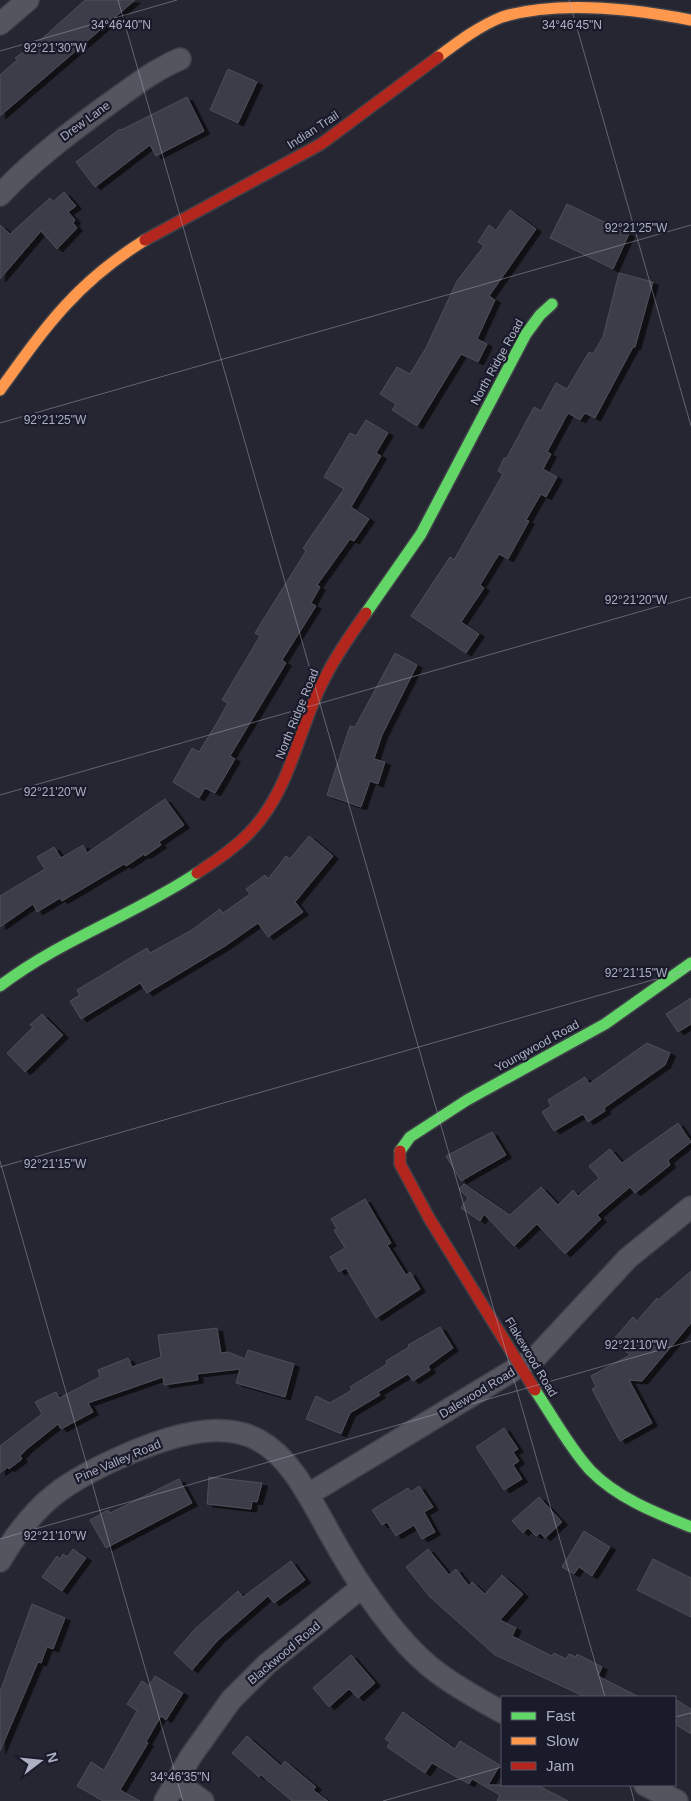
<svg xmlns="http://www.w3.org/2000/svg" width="691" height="1801" font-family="Arial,sans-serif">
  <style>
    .building { fill: #3c3e48; stroke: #4c4e59; filter: url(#shadow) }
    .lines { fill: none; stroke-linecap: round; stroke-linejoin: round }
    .street-casing { stroke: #3f4048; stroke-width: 24 }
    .fast-casing { stroke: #3f4048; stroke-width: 14 }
    .slow-casing { stroke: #3f4048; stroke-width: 14 }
    .jam-casing { stroke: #3f4048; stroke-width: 14 }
    .street { stroke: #54555f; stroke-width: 21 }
    .fast { stroke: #63d668; stroke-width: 11 }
    .slow { stroke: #ff974d; stroke-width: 11 }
    .jam { stroke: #b3261e; stroke-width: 11 }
    .ticks { fill: none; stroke: #adb0c3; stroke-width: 1; stroke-opacity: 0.45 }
    .labels { text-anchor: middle; stroke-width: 4.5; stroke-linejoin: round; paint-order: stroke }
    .street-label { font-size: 12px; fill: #adb0c3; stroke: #191b2b }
    .ticks-label { font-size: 12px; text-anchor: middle; fill: #adb0c3; stroke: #191b2b; stroke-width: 4.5; stroke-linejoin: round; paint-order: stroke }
  </style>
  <defs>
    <filter id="shadow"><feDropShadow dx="5.5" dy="3" stdDeviation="0" flood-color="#0009"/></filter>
  </defs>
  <rect width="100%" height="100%" fill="#252631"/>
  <!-- building -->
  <path class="building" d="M85,0H135L0,116V75L17,60L15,58L44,37Z
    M228,69L257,82L238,123L210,110Z
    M187,97L204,131L156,156L150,145L95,187L76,162L120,129L121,130Z
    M64,192L76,206L68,212L75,220L73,223L77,228L57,249L41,231L0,279V225L10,234L50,198L53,202Z
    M567,204L629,234L613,269L550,238Z
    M510,210L536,229L489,296L495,300L477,339L487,344L478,362L461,354L417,426L392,410L396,404L380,394L397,367L410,374L426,348L457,281L484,246L478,242L489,225L496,230Z
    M619,273L653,282L635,347H633L595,418L585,413L580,420L568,413L547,452L551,454L543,469L557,477L546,497L541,494L526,520L529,521L508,559L499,554L480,585L484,588L461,622L479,634L466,653L411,616L450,557L454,560L503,474L498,471L504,458L506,459L534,407L541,411L556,383L567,389L589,352L593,354L603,337Z
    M366,420L388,433L376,453L381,456L351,507L369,519L354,541L350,539L317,585L320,587L311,603L316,606L282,660L286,663L230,756L235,759L215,793L205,788L199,798L173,782L192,748L199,752L218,721L228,703L222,700L260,636L255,633L306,551L303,548L344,489L324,477L350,433L356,436Z
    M395,653L417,665L382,735L374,759L385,762L378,784L370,781L361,807L327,795L350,726L355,727Z
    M165,799L184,825L159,842L161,845L145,856L144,854L126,866L124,864L62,901L60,898L37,912L33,904L0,927V896L45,869L37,857L54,847L61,858L83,845L87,853Z
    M309,836L333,856L295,902L303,912L268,937L258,923L225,946L147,993L140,983L81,1019L70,1001L80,995L77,990L147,948L150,953L192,930L220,909L223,913L250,894L246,889L265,875L268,879L286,856L290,859Z
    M691,998V1024L678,1032L666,1014Z
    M42,1014L63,1035L25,1072L7,1053L33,1027L30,1025Z
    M647,1043L670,1053L665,1065L604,1108L605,1111L588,1122L583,1114L554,1131L542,1112L551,1106L548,1100L585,1077L589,1084Z
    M678,1123L691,1142L668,1160L670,1165L635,1193L630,1187L597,1215L601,1219L565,1254L537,1224L514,1246L484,1214L480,1221L461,1208L468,1198L459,1189L464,1184L510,1215L541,1187L558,1205L573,1190L578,1196L599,1178L589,1166L610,1149L622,1163Z
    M492,1132L506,1155L461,1181L446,1156Z
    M365,1199L391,1243L387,1245L406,1275L410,1272L420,1289L376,1318L346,1268L339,1272L330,1257L345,1248L334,1230L337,1229L331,1219Z
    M691,1271V1323L642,1381L629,1380L652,1423L620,1441L592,1389L596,1387L591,1376L630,1355L613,1340L633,1317L637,1321L657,1298L658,1300Z
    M440,1327L453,1348L428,1366L430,1370L413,1381L408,1374L378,1392L380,1395L350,1413L341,1434L306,1419L316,1396L330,1403L352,1390L350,1387L387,1364L386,1361L409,1347L408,1345Z
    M217,1328L221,1353L228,1352L245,1359L248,1350L294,1364L285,1397L236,1383L240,1369L197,1374L198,1380L164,1385L163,1377L88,1403L93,1412L61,1429L58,1424L28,1448L20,1456L22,1459L9,1469L8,1467L0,1473V1446L42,1414L35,1402L56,1392L59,1398L100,1377L98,1370L128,1358L132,1367L161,1357L158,1335Z
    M504,1428L518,1449L513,1452L519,1461L513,1465L522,1479L504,1490L476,1447Z
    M209,1477L262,1483L257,1502L252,1501L251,1509L207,1504Z
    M179,1479L192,1503L106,1548L90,1520L108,1510L110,1513Z
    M419,1486L433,1507L424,1512L435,1532L422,1539L414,1525L396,1536L387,1522L382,1525L372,1510L408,1488L411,1492Z
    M539,1497L562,1522L545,1538L540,1533L536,1536L528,1528L523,1533L512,1521Z
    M584,1531L610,1547L592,1576L579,1567L574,1574L562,1567Z
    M73,1549L86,1558L62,1591L42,1577L57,1556L60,1559L63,1554L67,1557Z
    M428,1549L449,1575L456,1569L469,1586L472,1582L485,1594L502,1575L523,1594L500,1620L516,1628L512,1636L552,1656L554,1653L566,1659L569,1654L576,1657L577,1654L602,1667L598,1676L639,1697H585L495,1655L430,1597L406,1567Z
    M653,1559L691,1578V1617L637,1590Z
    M291,1561L305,1580L274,1603L268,1596L218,1640L192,1670L174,1653L195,1629L238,1591L243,1597Z
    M32,1604L65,1618L53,1649L47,1647L41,1663L38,1662L0,1751V1692Z
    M351,1655L375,1683L358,1698L349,1689L329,1707L313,1688Z
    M155,1676L183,1693L166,1720L161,1716L146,1742L148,1743L120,1790L140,1801H103L77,1786L91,1762L104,1770L137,1711L127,1704L142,1681L149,1686Z
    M675,1699L691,1709V1734L675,1724Z
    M403,1712L455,1749L460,1741L500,1765L488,1785H537L568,1801H497L500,1795L472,1779L469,1784L432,1763L425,1773L387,1747L390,1742L385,1739Z
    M247,1736L281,1766L285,1761L316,1787L313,1790L328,1801H292L261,1775L259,1777L232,1753Z"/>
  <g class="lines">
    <!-- street casing -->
    <g class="street-casing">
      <path id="street" d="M0,24L28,0
        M0,195C32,161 68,134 106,106C130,89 152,71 180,59
        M309,1494L537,1356L628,1258L691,1207
        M0,1561C35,1501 67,1480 130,1453C290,1385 291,1484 363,1588C384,1618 408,1651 438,1673C458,1688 480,1700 502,1712
        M176,1782L203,1801
        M645,1785L677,1801
        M165,1801L191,1756L231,1700L267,1664L362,1587"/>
    </g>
    <!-- fast casing -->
    <g class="fast-casing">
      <path id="fast" d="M366,613L421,534L526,334L540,315L552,304
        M0,986C60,940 134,915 197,873
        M400,1151L410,1137L467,1100L605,1024L691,963
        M535,1390C553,1417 569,1447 590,1470C617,1498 656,1513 691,1527"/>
    </g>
    <!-- slow casing -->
    <g class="slow-casing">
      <path id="slow" d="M438,57C458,42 479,26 502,17C558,0 634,9 691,20
        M0,390C46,326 76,283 145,240"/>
    </g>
    <!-- jam casing -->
    <g class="jam-casing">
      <path id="jam" d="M145,240L321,144L438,57
        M197,873C220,858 245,841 261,819C288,784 297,741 314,701C327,669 346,641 366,613
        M400,1151V1164L429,1218L535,1390"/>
    </g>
    <!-- street -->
    <use href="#street" class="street"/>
    <!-- fast -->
    <use href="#fast" class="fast"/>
    <!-- slow -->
    <use href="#slow" class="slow"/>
    <!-- jam -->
    <use href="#jam" class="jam"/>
  </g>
  <!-- ticks -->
  <path class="ticks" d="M118,0L605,1697M569,0L691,426M0,51L177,0M0,423L691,225M0,795L691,597M0,1161L183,1801M0,1167L691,969M0,1539L691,1341M675,1717L691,1713M630,1785L634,1801M383,1801L502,1767"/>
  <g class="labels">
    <!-- street labels -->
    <g class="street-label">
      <text transform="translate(85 121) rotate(-36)" y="4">Drew Lane</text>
      <text transform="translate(313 130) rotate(-33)" y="4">Indian Trail</text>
      <text transform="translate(497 362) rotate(-61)" y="4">North Ridge Road</text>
      <text transform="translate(297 714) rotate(-68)" y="4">North Ridge Road</text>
      <text transform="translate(537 1046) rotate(-29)" y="4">Youngwood Road</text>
      <text transform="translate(531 1357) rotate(59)" y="4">Flakewood Road</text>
      <text transform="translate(477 1393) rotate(-31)" y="4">Dalewood Road</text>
      <text transform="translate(118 1461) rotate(-23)" y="4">Pine Valley Road</text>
      <text transform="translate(284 1653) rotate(-40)" y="4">Blackwood Road</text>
    </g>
  </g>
  <g class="ticks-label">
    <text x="121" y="29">34°46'40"N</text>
    <text x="572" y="29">34°46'45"N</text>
    <text x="55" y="52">92°21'30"W</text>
    <text x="636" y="232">92°21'25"W</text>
    <text x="55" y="424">92°21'25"W</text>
    <text x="636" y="604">92°21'20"W</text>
    <text x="55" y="796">92°21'20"W</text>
    <text x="636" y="977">92°21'15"W</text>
    <text x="55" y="1168">92°21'15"W</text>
    <text x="636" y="1349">92°21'10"W</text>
    <text x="55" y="1540">92°21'10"W</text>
    <text x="180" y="1781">34°46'35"N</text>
  </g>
  <!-- legend -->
  <rect x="501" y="1696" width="175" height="90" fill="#191b2b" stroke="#545768"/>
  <rect x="511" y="1712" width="25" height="8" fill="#63d668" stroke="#545768"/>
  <text x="546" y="1721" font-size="15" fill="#adb0c3">Fast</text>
  <rect x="511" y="1737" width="25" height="8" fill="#ff974d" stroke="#545768"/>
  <text x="546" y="1746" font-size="15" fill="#adb0c3">Slow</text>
  <rect x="511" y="1762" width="25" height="8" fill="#b3261e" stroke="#545768"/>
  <text x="546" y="1771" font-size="15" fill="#adb0c3">Jam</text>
  <!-- north arrow -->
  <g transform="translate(40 1761) rotate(74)" stroke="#191b2b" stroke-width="4" paint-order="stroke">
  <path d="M0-4L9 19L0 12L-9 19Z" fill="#adb0c3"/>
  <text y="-8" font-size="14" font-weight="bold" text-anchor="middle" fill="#adb0c3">N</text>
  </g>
</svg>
